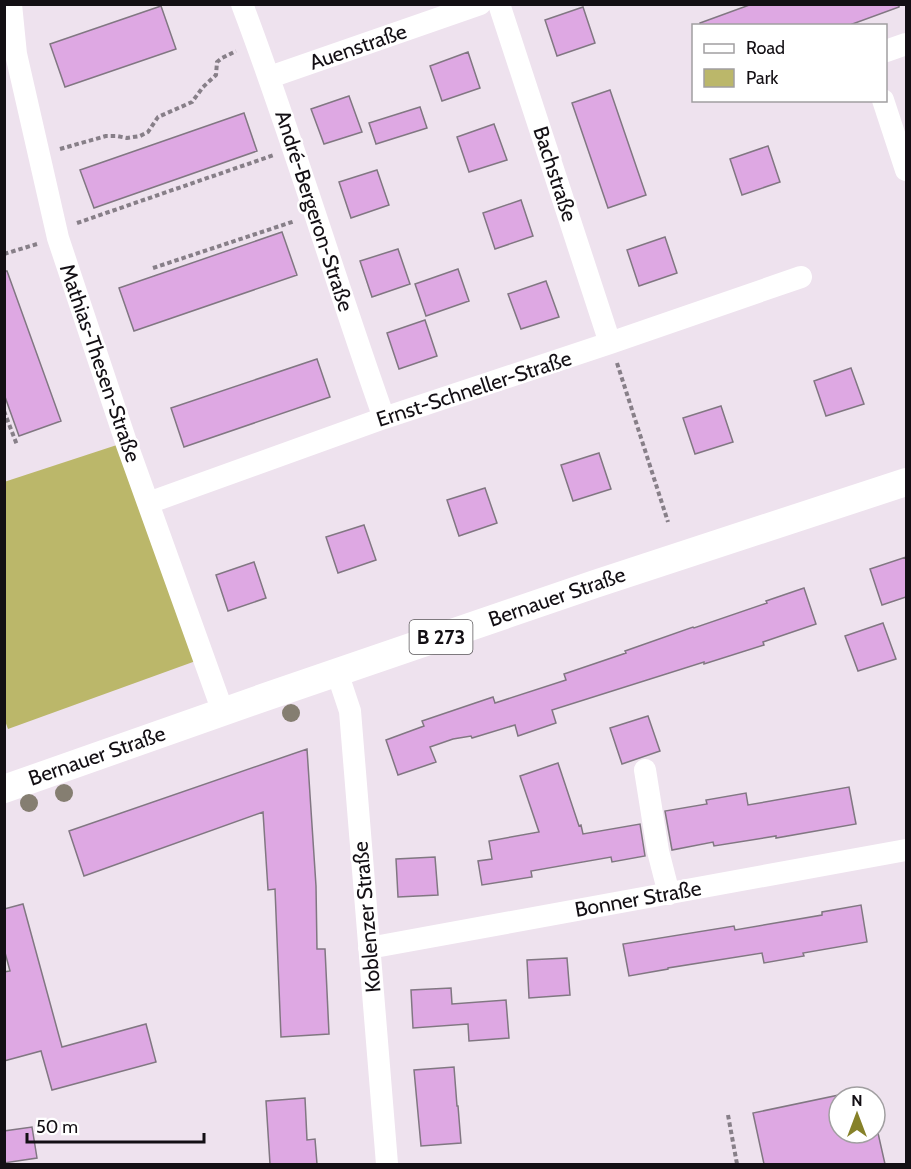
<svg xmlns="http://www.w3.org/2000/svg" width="911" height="1169" font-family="Cabin,sans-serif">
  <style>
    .green { fill: #bbb76a }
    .building { fill: #dea8e3; stroke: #817782; stroke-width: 1.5 }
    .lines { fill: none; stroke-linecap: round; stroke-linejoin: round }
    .path { stroke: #877f88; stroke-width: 4; stroke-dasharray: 4.5 3; stroke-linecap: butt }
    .minor { stroke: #fff; stroke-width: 22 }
    .major { stroke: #fff; stroke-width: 28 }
    .tree { fill: #857e71 }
    .labels { text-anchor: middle; stroke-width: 5; stroke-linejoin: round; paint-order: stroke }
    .shield { fill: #fff; stroke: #5a575a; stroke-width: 1.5 }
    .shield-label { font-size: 20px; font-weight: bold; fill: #130f14 }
    .street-label { font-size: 21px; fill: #130f14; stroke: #fff }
  </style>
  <rect width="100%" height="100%" fill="#eee2ee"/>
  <!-- green -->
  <path class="green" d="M126,442L204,658L8,729L4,718V482Z"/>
  <!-- building -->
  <path class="building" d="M752,4H899V7L847,26H701L700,23Z
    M161,6L176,49L65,87L50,44Z
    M583,7L595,43L557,56L545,20Z
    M468,52L480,88L442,101L430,66Z
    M610,90L646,195L608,208L572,103Z
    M349,96L362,132L324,144L311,109Z
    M420,107L427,128L376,144L369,123Z
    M244,113L257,151L94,208L80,170Z
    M494,124L507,160L469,172L457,137Z
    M768,146L780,182L742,195L730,159Z
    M377,170L389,205L351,218L339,182Z
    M521,200L533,236L495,249L483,213Z
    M282,232L297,275L134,331L119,288Z
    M665,237L677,273L639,286L627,250Z
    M398,249L410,284L372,297L360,261Z
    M458,269L469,301L426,316L415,284Z
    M4,271H7L61,421L19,436L4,394Z
    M546,281L559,317L521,329L508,294Z
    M425,320L437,356L399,369L387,333Z
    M317,359L330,397L184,447L171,408Z
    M851,368L864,404L826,416L814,381Z
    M721,406L733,442L695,454L683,418Z
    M599,453L611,489L573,501L561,465Z
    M485,488L497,523L459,536L447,500Z
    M364,525L376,560L338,573L326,537Z
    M906,557V597L882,605L870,569Z
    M254,562L266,598L228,611L216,575Z
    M804,588L816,624L763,642L764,645L704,664V662L552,710L556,723L518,736L515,725L472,738L471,736L453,739L430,747L436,762L398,775L386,740L424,726L422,721L493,697L495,703L566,680L564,674L626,653L625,651L693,627L694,628L767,603L766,601Z
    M883,623L896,659L858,671L845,636Z
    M648,716L660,751L622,764L610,728Z
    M307,749L316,886L317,949H325L329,1034L281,1037L275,889L268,890L263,812L84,876L69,831Z
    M558,763L579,826L581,825L583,834L640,824L645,856L612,862L611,857L531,871L532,877L482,885L478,861L492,859L489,841L539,832L520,776Z
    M849,787L856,824L776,838V836L714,846L713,842L672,850L665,811L707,804L706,800L746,793L748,805Z
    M435,857L438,895L398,897L396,859Z
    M23,904L62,1047L146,1024L156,1062L52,1090L41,1051L4,1061V972L10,971L4,949V909Z
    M861,905L867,942L803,953L804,956L764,963L762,953L668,968V969L629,976L623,944L734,926L735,930L822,915V912Z
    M567,958L570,995L529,998L527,960Z
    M451,988L452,1004L506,1000L509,1038L469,1041L468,1024L413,1028L411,990Z
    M454,1067L457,1106H458L461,1143L421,1146L414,1070Z
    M839,1095V1133H878L885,1164H764L753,1113Z
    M305,1098L307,1140L315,1139L317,1164H270L266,1101Z
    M32,1127L37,1158L4,1163V1131Z"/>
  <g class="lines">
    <!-- path -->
    <path class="path" d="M60,149L106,136H117L127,138L140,136L148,132L158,117L192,102L203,87L216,75L217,62L222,58L236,51
      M77,223L274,155
      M4,254L37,244
      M153,268L295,221
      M617,363L668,522
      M4,411L17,445
      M728,1115L737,1164"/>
    <!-- minor -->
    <path class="minor" d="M11,4L16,54L58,238L126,442L223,712
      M242,4C294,141 335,281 384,418
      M499,4L610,343
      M886,51L906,44
      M270,77L480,4
      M883,100L906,170
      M148,503L384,418L610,343L801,277
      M337,672L350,711L387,1164
      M645,770L658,851L669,894
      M369,948L906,850"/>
    <!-- major -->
    <path class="major" d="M4,789L268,696L595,584L906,482"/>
  </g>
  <!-- trees -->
  <g class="tree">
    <circle cx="291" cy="713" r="9"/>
    <circle cx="64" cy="793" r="9"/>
    <circle cx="29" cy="803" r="9"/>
  </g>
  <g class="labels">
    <!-- shield labels -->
    <rect class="shield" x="409.5" y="620" width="63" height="34" rx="4.5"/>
    <g class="shield-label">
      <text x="441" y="644">B 273</text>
    </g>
    <!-- street labels -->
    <g class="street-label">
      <text transform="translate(358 47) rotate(-19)" y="7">Auenstraße</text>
      <text transform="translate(555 174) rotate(72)" y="7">Bachstraße</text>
      <text transform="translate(314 211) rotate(72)" y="7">André-Bergeron-Straße</text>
      <text transform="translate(100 363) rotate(71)" y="7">Mathias-Thesen-Straße</text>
      <text transform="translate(474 389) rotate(-18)" y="7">Ernst-Schneller-Straße</text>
      <text transform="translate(557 597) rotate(-19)" y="7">Bernauer Straße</text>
      <text transform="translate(97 756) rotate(-19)" y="7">Bernauer Straße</text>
      <text transform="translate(638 899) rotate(-10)" y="7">Bonner Straße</text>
      <text transform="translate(367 917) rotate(-95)" y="7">Koblenzer Straße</text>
    </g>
  </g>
  <!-- border -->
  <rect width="911" height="1169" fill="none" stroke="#130f14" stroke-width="12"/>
  <!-- legend -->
  <rect x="692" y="24" width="195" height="78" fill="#ffffff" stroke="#a19fa1" stroke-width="1.5"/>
  <rect x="704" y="44" width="30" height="9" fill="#ffffff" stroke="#a19fa1" stroke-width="1.5"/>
  <text x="746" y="54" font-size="18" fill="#130f14">Road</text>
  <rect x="704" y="69" width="30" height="18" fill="#bbb76a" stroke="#a19fa1" stroke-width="1.5"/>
  <text x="746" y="84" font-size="18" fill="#130f14">Park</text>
  <!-- north arrow -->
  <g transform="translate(857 1115)"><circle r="28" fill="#ffffff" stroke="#a19fa1" stroke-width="1.5"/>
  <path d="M0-4.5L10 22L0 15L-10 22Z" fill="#868129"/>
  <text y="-9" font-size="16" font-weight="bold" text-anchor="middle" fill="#130f14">N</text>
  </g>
  <!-- scale -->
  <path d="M27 1133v9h177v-9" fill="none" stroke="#130f14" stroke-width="3"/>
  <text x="36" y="1133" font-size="18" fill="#130f14" stroke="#ffffff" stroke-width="4.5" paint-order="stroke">50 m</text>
</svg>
